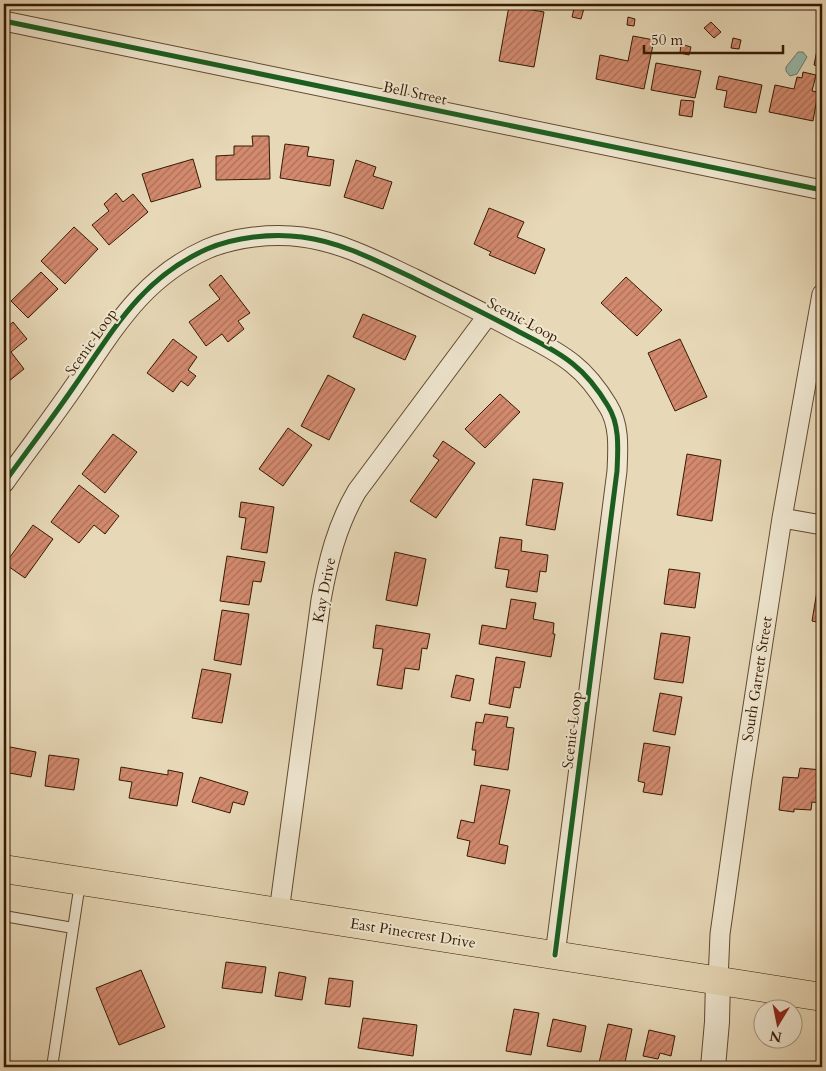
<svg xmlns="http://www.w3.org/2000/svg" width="826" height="1071" font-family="Cardo,serif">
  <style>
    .water { fill: #97baad; stroke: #707a68 }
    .building { fill: url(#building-hatch); stroke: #361a00 }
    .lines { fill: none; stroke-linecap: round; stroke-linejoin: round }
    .service-casing { stroke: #624a2e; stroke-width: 12 }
    .minor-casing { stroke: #624a2e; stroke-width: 21 }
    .tertiary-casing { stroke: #624a2e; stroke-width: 26 }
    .primary-casing { stroke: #361a00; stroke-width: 29 }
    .service { stroke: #efe6d0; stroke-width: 10 }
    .minor { stroke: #efe6d0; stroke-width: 19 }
    .tertiary { stroke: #efe6d0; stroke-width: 24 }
    .primary { stroke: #e7d8b7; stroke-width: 28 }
    .cycleway-casing { stroke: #efe6d0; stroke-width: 8 }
    .cycleway { stroke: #1b5e20; stroke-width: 5 }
    .labels { text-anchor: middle; stroke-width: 4; stroke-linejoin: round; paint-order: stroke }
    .street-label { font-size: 15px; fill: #361a00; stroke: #efe6d0 }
  </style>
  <defs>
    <pattern id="building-hatch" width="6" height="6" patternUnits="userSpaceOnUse" patternTransform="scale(1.25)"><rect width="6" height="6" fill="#d38a6f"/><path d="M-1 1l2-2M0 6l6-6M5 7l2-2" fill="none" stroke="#ac7059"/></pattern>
  </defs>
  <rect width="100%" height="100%" fill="#e7d8b7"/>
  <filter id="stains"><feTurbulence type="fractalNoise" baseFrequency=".004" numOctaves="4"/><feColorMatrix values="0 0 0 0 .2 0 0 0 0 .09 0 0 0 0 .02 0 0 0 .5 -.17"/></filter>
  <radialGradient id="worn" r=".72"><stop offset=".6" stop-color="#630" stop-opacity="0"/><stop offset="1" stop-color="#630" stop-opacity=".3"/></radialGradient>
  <!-- water -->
  <path class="water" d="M798,52H803L807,57L797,74L790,76L786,71V67Z"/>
  <!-- building -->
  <path class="building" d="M575,4L585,5L581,19L572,17Z
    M509,6L544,12L534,67L499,61Z
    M628,17L635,19L634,26L627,25Z
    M711,22L721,32L714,38L704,28Z
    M633,36L654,40L644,89L596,79L600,55L628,61Z
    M733,38L741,40L739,49L731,48Z
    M681,44L691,47L689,55L680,53Z
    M817,50L822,51V67L814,65Z
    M656,63L701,71L695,98L651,90Z
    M803,72L816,75L812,91L818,92L813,121L769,112L775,85L794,89L797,77L802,78Z
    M719,76L762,85L756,113L724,107L727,91L716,89Z
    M681,100L694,101L692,117L679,115Z
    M252,136H269L270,179L216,180V156L234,155V146H253Z
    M285,144L309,147L307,156L334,160L330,186L280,178Z
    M193,159L201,187L151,202L142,174Z
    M356,160L376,167L373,176L392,182L383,209L344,197Z
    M116,193L123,202L133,194L148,212L109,245L92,225L109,211L104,204Z
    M489,208L524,222L517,237L545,249L535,274L489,255L491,252L474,244Z
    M74,227L98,249L65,284L41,261Z
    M41,272L58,289L28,318L11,301Z
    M221,275L250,313L238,321L244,329L228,342L222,334L206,346L189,322L220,299L209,285Z
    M626,277L662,310L637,336L601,303Z
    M363,314L416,336L405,360L353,337Z
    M13,322L27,339L11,352L24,369L4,385V330Z
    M173,339L197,357L188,370L196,376L188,386L181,381L173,392L147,373Z
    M680,339L707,397L675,411L648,353Z
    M328,375L355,389L329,440L301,426Z
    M500,394L520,412L485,448L465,429Z
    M288,428L312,445L283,486L259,469Z
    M113,434L137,452L105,493L82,474Z
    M443,441L475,463L436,518L410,501L439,460L433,456Z
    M687,454L721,460L712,521L677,515Z
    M533,479L563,483L555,530L526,525Z
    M79,485L119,516L105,534L94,525L79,543L51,522Z
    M241,502L274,507L267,553L241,549L246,518L239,517Z
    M33,525L53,539L25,578L5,564Z
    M500,537L522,540L521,551L548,555L546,572L540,571L537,592L506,587L509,570L495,568Z
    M395,552L426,559L417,606L386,600Z
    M227,556L265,562L261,582L253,581L249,605L220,601Z
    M669,569L700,573L695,608L664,604Z
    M819,579H822V623L812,621Z
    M511,599L536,603L533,619L554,623L553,634H555L551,657L479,644L482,625L506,629Z
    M222,610L249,614L241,665L214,660Z
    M376,625L430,634L427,649L422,648L419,670L405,668L402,689L377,685L383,649L373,648Z
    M661,633L690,637L683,683L654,679Z
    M496,657L525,662L520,688L514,687L510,708L489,704Z
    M202,669L231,674L222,723L192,718Z
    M456,675L474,679L470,701L451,697Z
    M660,693L682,697L675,735L653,731Z
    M485,714L508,717L506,727L514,728L508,770L474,765L476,750H472L476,722L483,723Z
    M4,734L7,735L5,746L36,752L31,777L4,772V774Z
    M644,743L670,747L662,795L643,792L645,783L638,781Z
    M49,755L79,759L74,790L45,786Z
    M121,767L168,775V770L183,773L177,806L129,798L132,782L119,780Z
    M800,768L822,770V803L812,802L811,810L794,809V812L779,810L783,777L798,778Z
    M200,777L248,792L244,805L233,802L230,813L192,802Z
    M481,785L510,790L499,844L508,846L505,864L467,856L470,841L457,838L461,820L474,823Z
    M226,962L266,967L262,993L222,988Z
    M141,970L165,1027L119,1045L96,988Z
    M279,972L306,977L302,1000L275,996Z
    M329,978L353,981L350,1007L325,1004Z
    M514,1009L539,1013L531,1055L506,1051Z
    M363,1018L417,1025L413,1056L358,1048Z
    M553,1019L586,1026L581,1052L547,1046Z
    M608,1024L632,1029L624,1067L599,1063Z
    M649,1030L675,1036L671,1056L660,1053L658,1059L643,1056Z"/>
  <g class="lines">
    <!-- service casing -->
    <g class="service-casing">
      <path id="service" d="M4,916L73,928
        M52,1067L80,883"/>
    </g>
    <!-- minor casing -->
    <g class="minor-casing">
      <path id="minor" d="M4,21L822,190
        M4,483C27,451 51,420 73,388C113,331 140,279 207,249C235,237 272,233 302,237C342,242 379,262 415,279C447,295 480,311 512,328C532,339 555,349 573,364C587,375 599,391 608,406C620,425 618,449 617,471L555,955
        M782,518L822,525
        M279,912L321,600C328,561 337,525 357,491L488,315
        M718,981L720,934L742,778L782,518L822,294"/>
    </g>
    <!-- tertiary casing -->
    <g class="tertiary-casing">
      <path id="tertiary" d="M713,1067L717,1022L718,981"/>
    </g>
    <!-- primary casing -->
    <g class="primary-casing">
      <path id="primary" d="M4,869L822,997"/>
    </g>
    <!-- service -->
    <use href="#service" class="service"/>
    <!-- minor -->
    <use href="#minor" class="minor"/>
    <!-- tertiary -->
    <use href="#tertiary" class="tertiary"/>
    <!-- primary -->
    <use href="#primary" class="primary"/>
    <!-- cycleway casing -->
    <g class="cycleway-casing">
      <path id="cycleway" d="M4,21L822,190
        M4,483C27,451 51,420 73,388C113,331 140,279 207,249C235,237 272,233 302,237C342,242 379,262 415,279C447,295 480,311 512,328C532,339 555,349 573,364C587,375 599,391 608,406C620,425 618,449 617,471L555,955"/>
    </g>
    <!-- cycleway -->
    <use href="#cycleway" class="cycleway"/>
  </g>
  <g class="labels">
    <!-- street labels -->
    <g class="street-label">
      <text transform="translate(415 93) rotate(12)" y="5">Bell Street</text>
      <text transform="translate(523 320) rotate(28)" y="5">Scenic Loop</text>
      <text transform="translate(91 342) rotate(-55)" y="5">Scenic Loop</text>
      <text transform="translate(324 590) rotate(-79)" y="5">Kay Drive</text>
      <text transform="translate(757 679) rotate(-81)" y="5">South Garrett Street</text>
      <text transform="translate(572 730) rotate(-83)" y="5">Scenic Loop</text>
      <text transform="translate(413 933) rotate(9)" y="5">East Pinecrest Drive</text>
    </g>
  </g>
  <!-- margin -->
  <rect width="826" height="1071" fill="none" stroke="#e7d8b7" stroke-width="20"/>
  <rect x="5" y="5" width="816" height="1061" fill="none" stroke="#361a00" stroke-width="2.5"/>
  <rect x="10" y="10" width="806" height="1051" fill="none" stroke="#361a00"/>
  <!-- north arrow -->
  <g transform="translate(778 1024) rotate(190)"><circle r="24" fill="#efe6d0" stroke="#a5947d"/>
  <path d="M0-4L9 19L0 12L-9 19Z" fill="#8f2418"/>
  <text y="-8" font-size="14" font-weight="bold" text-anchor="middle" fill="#361a00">N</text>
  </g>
  <!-- scale -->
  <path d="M644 45v8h139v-8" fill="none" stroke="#361a00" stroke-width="2.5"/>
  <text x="651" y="45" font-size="15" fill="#361a00" stroke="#efe6d0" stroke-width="4" paint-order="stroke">50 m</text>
  <rect width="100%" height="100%" filter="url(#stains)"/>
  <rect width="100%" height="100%" fill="url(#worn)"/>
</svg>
